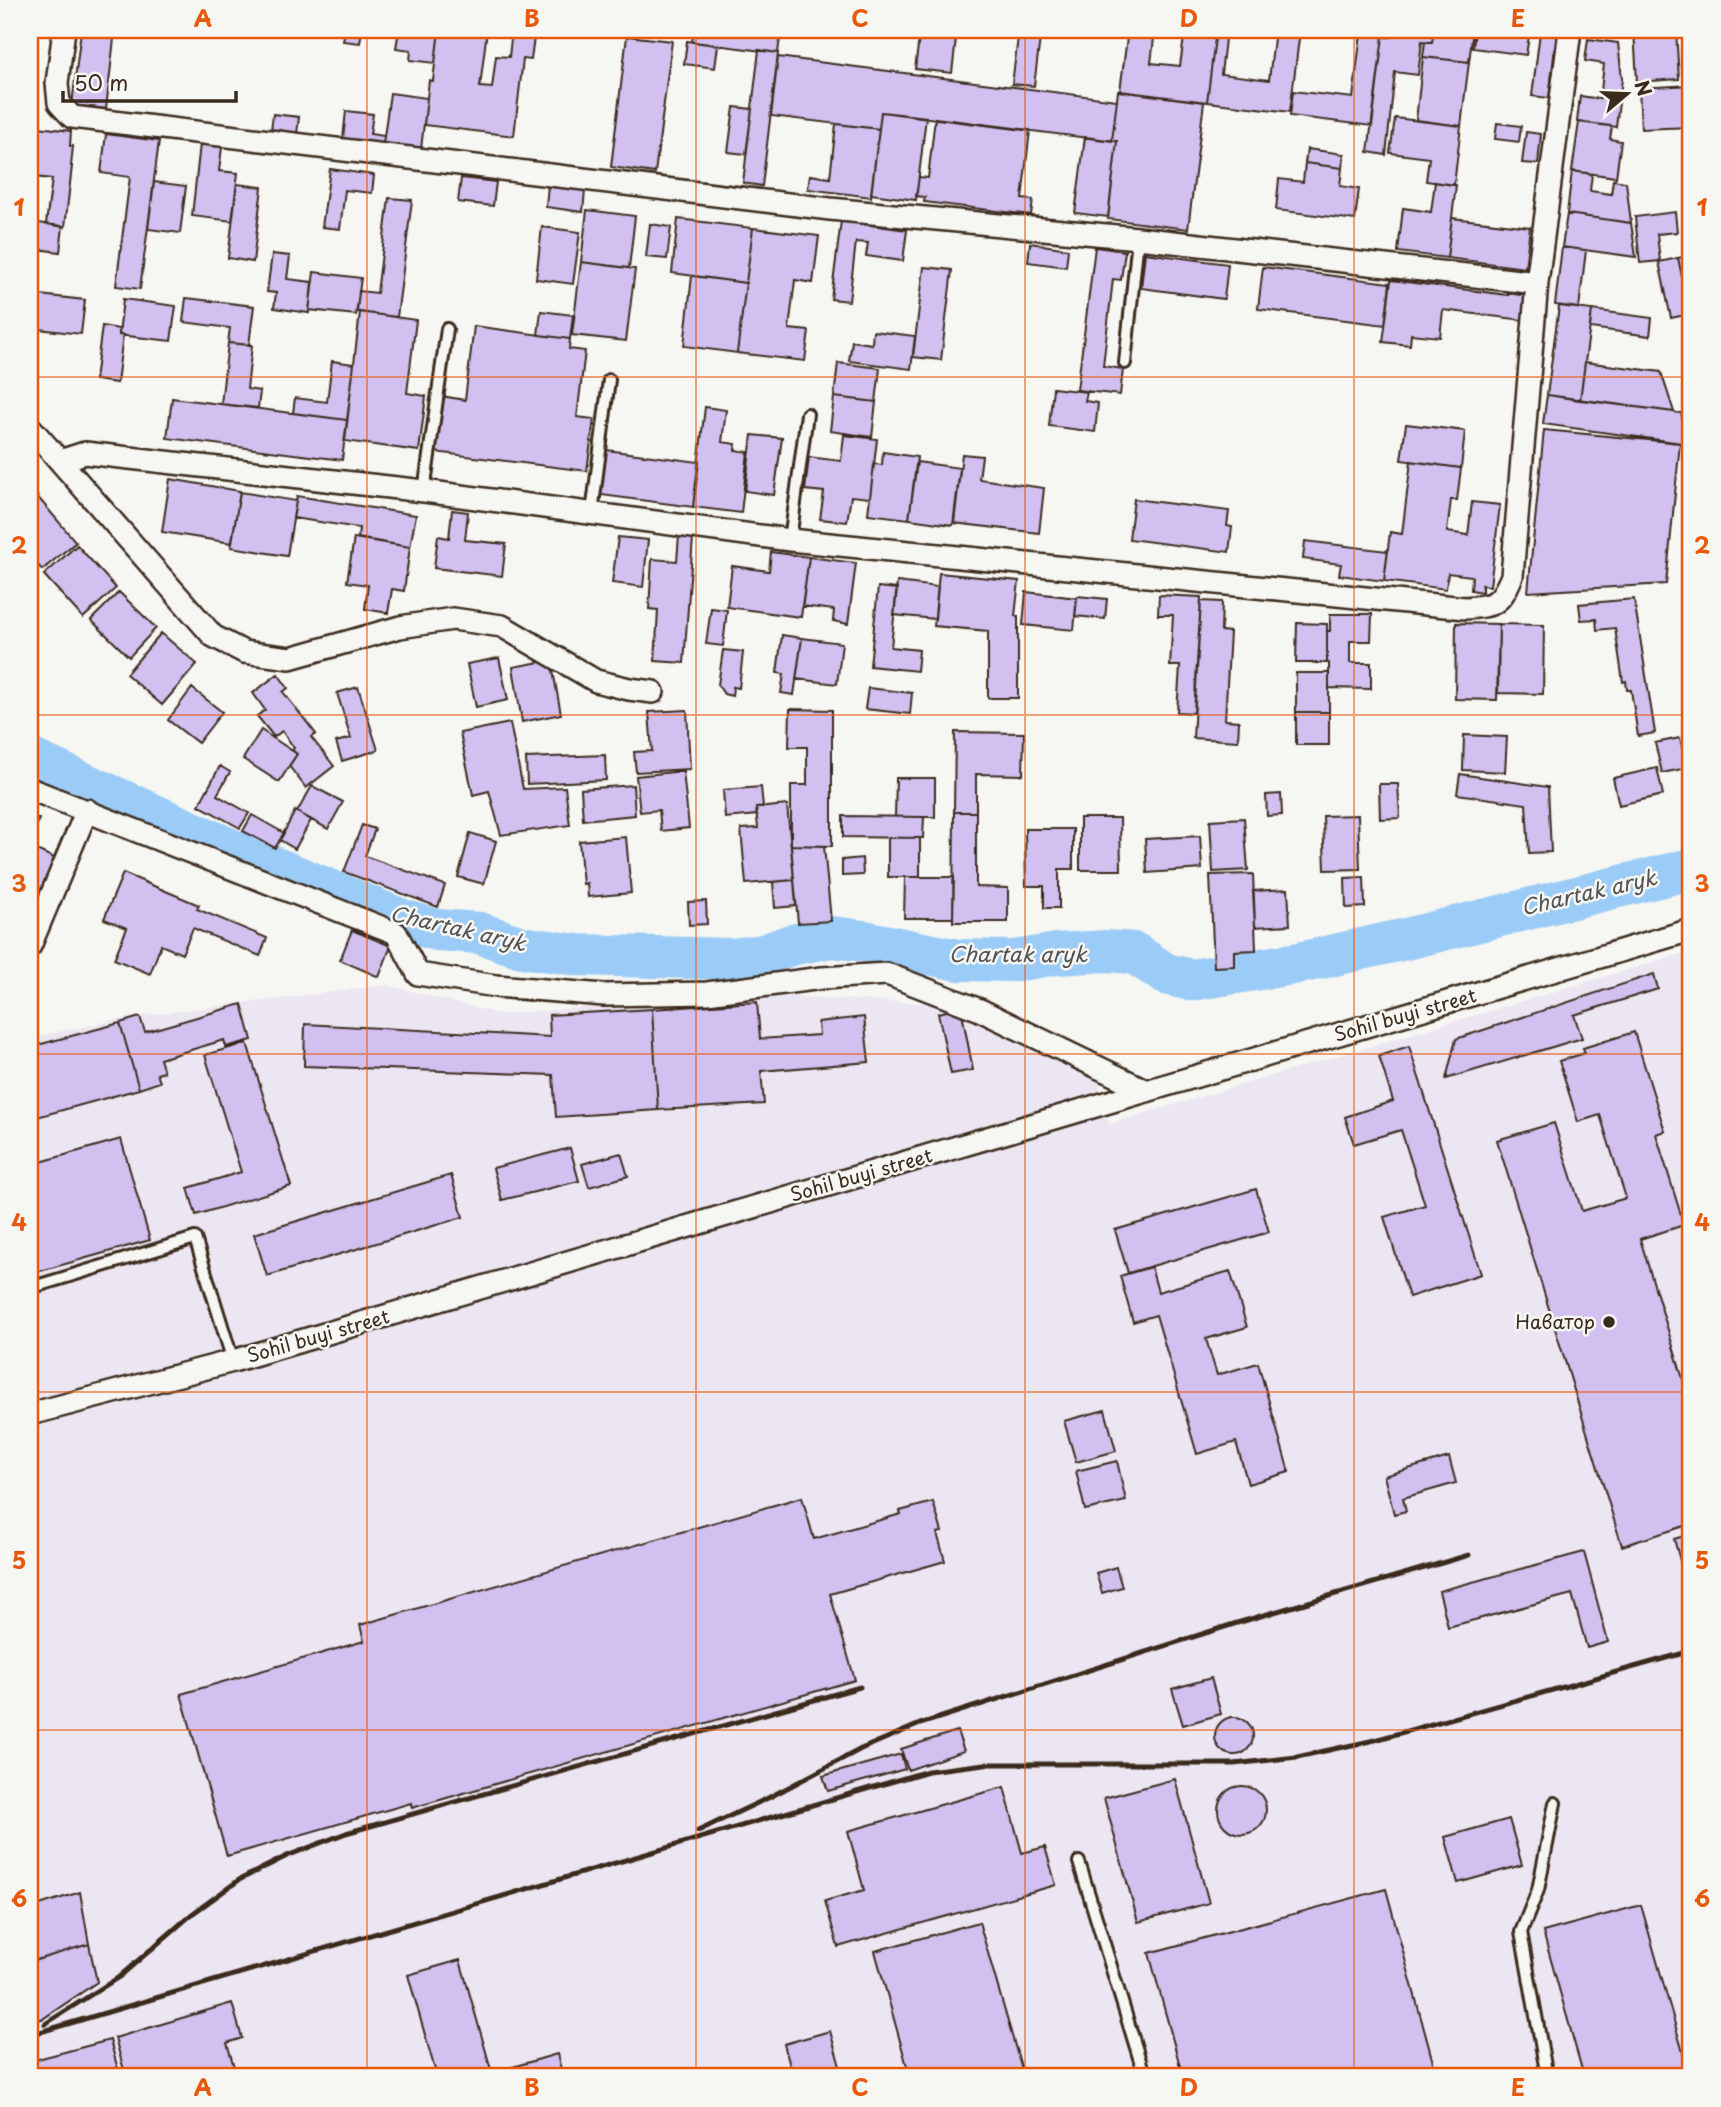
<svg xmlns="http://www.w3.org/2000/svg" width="1721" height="2107" font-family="'Playpen Sans',sans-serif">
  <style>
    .built { fill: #ebe6f2 }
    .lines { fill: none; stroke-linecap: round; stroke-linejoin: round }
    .river { stroke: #9bccf7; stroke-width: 42 }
    .building { fill: #d2c0f1; stroke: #3b2a1e; stroke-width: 2 }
    .service-casing { stroke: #3b2a1e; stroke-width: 16 }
    .minor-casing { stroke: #3b2a1e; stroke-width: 26 }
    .service { stroke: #f6f6f2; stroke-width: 10 }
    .minor { stroke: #f6f6f2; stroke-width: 21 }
    .rail { stroke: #3b2a1e; stroke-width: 5 }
    .grid { fill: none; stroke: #e8590c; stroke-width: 2; stroke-opacity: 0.55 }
    .poi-dot { fill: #3b2a1e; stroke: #f6f6f2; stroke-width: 2.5 }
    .labels { text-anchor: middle; stroke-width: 5; stroke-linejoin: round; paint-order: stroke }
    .street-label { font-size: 19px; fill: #3b2a1e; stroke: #f6f6f2 }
    .poi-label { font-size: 19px; fill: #3b2a1e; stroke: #f6f6f2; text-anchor: end }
    .water-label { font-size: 21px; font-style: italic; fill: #535254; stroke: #f6f6f2 }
    .neatline { fill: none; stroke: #e8590c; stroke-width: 2.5 }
    .grid-label { font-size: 23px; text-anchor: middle; font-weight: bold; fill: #e8590c }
  </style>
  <rect width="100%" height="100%" fill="#f6f6f2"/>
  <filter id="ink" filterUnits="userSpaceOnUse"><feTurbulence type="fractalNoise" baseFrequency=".0143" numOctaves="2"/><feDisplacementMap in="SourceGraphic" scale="14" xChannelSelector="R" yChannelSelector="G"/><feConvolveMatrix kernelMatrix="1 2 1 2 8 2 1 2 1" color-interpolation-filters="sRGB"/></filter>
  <g filter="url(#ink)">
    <!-- built -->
    <path class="built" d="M1691,951V2077H30V1038L126,1018L388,985L499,1014L757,995L959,1005L1097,1075L1109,1124Z"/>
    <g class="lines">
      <!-- river -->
      <path class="river" d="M30,759L232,850L402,920L437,930L479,933L522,947L577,955L732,959L763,955L791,945L832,937L864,941L958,960L1014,961L1057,954L1107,951L1134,953L1166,974L1191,980L1299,963L1406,939L1691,869"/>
    </g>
    <!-- building -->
    <path class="building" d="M81,30H115L106,109L72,105Z
      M345,30H362L360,43L343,41Z
      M399,30H439L435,63L410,60L411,50L396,48Z
      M439,30H487L480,87L492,88L496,56L509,57L512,30H535L531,60L523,59L514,136L424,125L429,80L433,81Z
      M694,30H781L778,53L692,42Z
      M920,30H957L952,73L915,69Z
      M1019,30H1041L1034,86L1012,84Z
      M1128,30H1155L1151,63L1180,66L1185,30H1216L1207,102L1120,91Z
      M1216,30H1226L1221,74L1269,80L1275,30H1300L1290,112L1207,102Z
      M1361,30H1392L1391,37L1361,33Z
      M1392,30H1434L1432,42L1422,41L1418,75L1395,72L1386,155L1368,152L1383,36L1391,37Z
      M1434,30H1473L1469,62L1423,57L1425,42H1432Z
      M1475,30H1530L1526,55L1473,48Z
      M1532,30H1557L1549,98L1532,96L1540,32H1532Z
      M1634,30H1676L1679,79L1637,82Z
      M1361,33L1383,36L1372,126L1290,116L1293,91L1353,98Z
      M627,36L672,41L655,173L611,167Z
      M1588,39L1618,43L1622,79L1616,127L1577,122L1580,96L1600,99L1604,64L1585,61Z
      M687,41L718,45L715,68L684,64Z
      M759,50L778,53L762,186L743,183Z
      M778,57L1117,100L1112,141L881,112L879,129L771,116Z
      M1423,57L1469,62L1461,126L1416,120Z
      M1691,85V127L1641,129L1639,88Z
      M1118,91L1204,102L1188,229L1108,219L1117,141H1112Z
      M390,93L427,98L421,149L383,144Z
      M734,107L752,109L746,154L728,152Z
      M346,111L373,114L370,134L384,136L383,144L343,139Z
      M881,112L926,117L916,200L871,194Z
      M273,114L299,117L297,134L271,130Z
      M935,118L1030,130L1022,199L1033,200L1031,215L924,202L925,197L916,196L919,177L928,178Z
      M1395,118L1461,126L1454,185L1426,181L1429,158L1390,153Z
      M1579,122L1612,126L1610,139L1621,141L1616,177L1572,171Z
      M1497,123L1521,126L1519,142L1495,139Z
      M836,124L879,129L871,197L808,189L810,175L830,178Z
      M30,126L71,131L70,146H73L71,166H72L65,227L46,224L52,179L34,177L36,162L30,161Z
      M1526,132L1541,134L1538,164L1522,163Z
      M106,134L159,141L140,289L116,286L130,177L101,173Z
      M1085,137L1117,141L1108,217L1075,213Z
      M200,144L222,147L219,171L238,173L232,221L192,216Z
      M1307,149L1344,154L1342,168L1305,163Z
      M1305,163L1342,168L1340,186L1359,189L1355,220L1276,210L1279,179L1303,182Z
      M330,169L374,175L372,193L345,190L340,229L322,227Z
      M1572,171L1592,174L1590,191L1611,194L1613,180L1626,182L1631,223L1567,214Z
      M461,178L496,182L493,206L458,202Z
      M154,182L186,186L180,233L148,229Z
      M1435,182L1456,185L1447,258L1398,252L1403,208L1431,212Z
      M237,184L262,187L253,262L228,258Z
      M548,185L585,190L583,212L546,207Z
      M389,198L412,200L397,317L357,312L359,291L377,293Z
      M587,210L635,216L629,268L581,262Z
      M1675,212L1677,232L1657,234L1660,261L1640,263L1635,217Z
      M1567,214L1631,223L1636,257L1562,247Z
      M1452,218L1530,227L1525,268L1447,258Z
      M678,219L753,228L746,283L672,273Z
      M841,221L907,230L903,261L866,256L868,243L856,242L849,301L831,299Z
      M30,222L63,226L60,252L30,248Z
      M650,224L671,227L667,259L646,257Z
      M542,227L580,232L573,284L536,279Z
      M753,228L819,236L813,283L795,280L789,329L809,331L805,361L737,353Z
      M1030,243L1068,249L1066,267L1028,262Z
      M1095,247L1125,251L1121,280L1113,279L1103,366L1123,369L1120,395L1077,390Z
      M1562,247L1586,250L1579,308L1555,305Z
      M1145,253L1228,264L1224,299L1141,288Z
      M272,254L290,256L287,279L312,282L309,313L274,308L276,293L267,292Z
      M1691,255V314H1690L1678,258Z
      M1678,258L1690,314L1671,318L1659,262Z
      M581,262L635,269L626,341L572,335Z
      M924,267L952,270L941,360L913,357Z
      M1263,267L1390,283L1385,325L1258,309Z
      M314,272L361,278L356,315L309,310Z
      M692,276L746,283L737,353L684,346Z
      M1391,280L1508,295V293L1527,296L1523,320L1443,310L1440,337L1411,334L1410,345L1383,342Z
      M30,294L85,300L81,334L30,328Z
      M186,298L254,306L249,345L228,343L230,328L183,322Z
      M123,299L176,306L171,341L119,335Z
      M1559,306L1592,310L1580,400L1547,395Z
      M1592,310L1652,318L1650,336L1590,328Z
      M541,311L573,315L570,339L538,335Z
      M360,312L416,320L407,393L426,396L419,451L345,441Z
      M102,326L119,329V335H123L117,383L95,380Z
      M474,326L570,339L569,349L585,351L577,417L594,419L587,471L434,452L441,396L465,400Z
      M873,331L915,336L911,369L849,361L852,341L872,344Z
      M228,343L252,345L247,389L260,391L258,408L221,404Z
      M332,361L354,364L347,420L293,413L295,398L327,402Z
      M1585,362L1661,372L1674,412L1580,400Z
      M838,363L880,368L876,402L834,397Z
      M1053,388L1087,392L1085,401L1098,403L1095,432L1049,426Z
      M1547,395L1681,413L1689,444L1543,424Z
      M834,397L876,402L872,437L830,431Z
      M172,398L347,420L342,460L167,438Z
      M705,407L726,410L722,442L736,444L735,450L748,452L741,513L693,507Z
      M1406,424L1465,431L1461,468L1401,460Z
      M1544,430L1680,443L1666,584L1528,592Z
      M752,435L782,438L774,495L745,491Z
      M844,435L877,439L870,498L851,496L847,522L820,519L824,492L805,490L809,457L841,461Z
      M606,450L699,462L693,507L601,495Z
      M883,452L917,457L909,519L868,514L874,464L882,465Z
      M962,454L982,456L979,479L1044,488L1039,533L954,523Z
      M1411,461L1461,468L1457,500H1451L1447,532L1468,535L1472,502L1500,505L1490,586L1482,585V592L1471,590L1472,576L1448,573L1446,589L1384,581L1390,532L1402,534Z
      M917,462L960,468L953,525L909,519Z
      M170,479L240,491L232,543L162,532Z
      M30,488L76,542L42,570L30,556Z
      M240,492L296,501L287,556L231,547Z
      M297,496L416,515L410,547L358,538L359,528L293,518Z
      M1134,499L1229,511L1227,526L1232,527L1229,552L1129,539Z
      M452,510L468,512L465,540L506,544L502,576L434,568L438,536L449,538Z
      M679,536L693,537L684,663L655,661L658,610L649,609L652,559L677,561Z
      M618,537L648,540L643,587L612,583Z
      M354,538L410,547L404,591L392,589L388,613L365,609L368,585L347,582Z
      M1305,541L1388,551L1384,581L1339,575L1341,564L1303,559Z
      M77,545L116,588L83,618L44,575Z
      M771,552L809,557L801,617L727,607L732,566L769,571Z
      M809,557L856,563L848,624L833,621L834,610L802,606Z
      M939,573L1019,581L1015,616H1018V698H988V631L934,626Z
      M897,582L938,587L935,619L894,615Z
      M878,587L897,589L891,647L919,650L917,671L870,666Z
      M119,592L156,628L129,657L91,620Z
      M1026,592L1077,598L1074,630L1023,625Z
      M1159,595L1201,597L1194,713L1177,712L1180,666H1170L1173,615H1158Z
      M1077,596L1107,599L1105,619L1075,616Z
      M1634,599L1655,733L1638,736L1631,690H1627L1626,681L1623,682L1615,628L1597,630L1596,619L1581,620L1579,604Z
      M1201,601L1222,602L1221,631L1230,632L1225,720L1239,721L1238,741L1193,738Z
      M711,608L727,610L723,646L706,644Z
      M1330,614H1372L1371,641H1350V663H1371V689L1329,688V663H1327V631H1330Z
      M1297,623L1327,624V663H1296Z
      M1456,623L1499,624L1497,700L1455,699Z
      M1499,624L1544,625L1543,694L1498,693Z
      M161,633L197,664L162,705L126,674Z
      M782,635L802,638L794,695L781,693L784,674L777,673Z
      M802,638L842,643L837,684L796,679Z
      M723,650L743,652L739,688L733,687L732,696L724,694L718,685Z
      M499,658L508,700L476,707L467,664Z
      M551,660L561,714L522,722L513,667Z
      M1296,673H1329V712H1296Z
      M278,674L288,688L283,692L316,734L311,737L334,766L306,788L289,766L297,754L292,750L294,748L282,731L274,737L257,716L265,710L253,693Z
      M358,687L378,750L342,761L336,742L351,738L337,693Z
      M192,688L222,712L198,743L168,720Z
      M868,688L912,693L910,714L865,709Z
      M790,709L832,710V846L791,845V785H807V747H789Z
      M687,710L690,769L636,772L634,752L652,751L649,712Z
      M1296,712H1329V745H1296Z
      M510,723L523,789L565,787L570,825L501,835L489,791L473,795L460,733Z
      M261,730L297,754L279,782L243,759Z
      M955,732L1024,733L1023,775L976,774V812H954Z
      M1464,735L1507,737L1505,772L1463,770Z
      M1680,738L1687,768L1662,773L1655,743Z
      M605,755L606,780L527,784L526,758Z
      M220,766L230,772L217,795L249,813L240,828L199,805Z
      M1657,768L1663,795L1619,805L1613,778Z
      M683,771L689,828L661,831L659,810L640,812L636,776Z
      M1460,774L1548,787L1551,852L1529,853L1526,804L1457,794Z
      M896,778H935V817H895Z
      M1379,784H1398L1400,818L1380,819Z
      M633,785L635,815L583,820L581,789Z
      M312,786L343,802L328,829L297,812Z
      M761,787L763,807L756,808L757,815L725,818L723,790Z
      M1281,794L1282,815L1267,816L1266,795Z
      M787,805L794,880L746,884L741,829L758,828L756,808Z
      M295,811L311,820L295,849L280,840Z
      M954,812H976V887L1008,888V922H953Z
      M30,815L39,819L30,839Z
      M252,815L284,833L275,848L243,831Z
      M1358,815L1360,869L1325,870L1323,816Z
      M843,816L924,817L923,838L843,837Z
      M1080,818H1120L1121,870H1080Z
      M1244,818L1248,870L1213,872L1210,820Z
      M362,825L375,829L365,856L445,885L438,907L344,872Z
      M1025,829H1073V869H1059V908H1044V886H1026Z
      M470,833L496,841L484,884L458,877Z
      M1200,836L1202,869L1147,873L1145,839Z
      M626,837L631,893L588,897L587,883L583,884L579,841Z
      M888,838H920V877H888Z
      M791,845L824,846L831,921L798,923Z
      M30,847L63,862L40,912L30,908Z
      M862,858L863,875L842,876V860Z
      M123,873L199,905L197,909L267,938L260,956L193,928L182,954L161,945L150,974L114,959L127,928L104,919Z
      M1253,874L1256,950L1234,951V966L1214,967L1210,875Z
      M905,877H954L953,918H904Z
      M1364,877L1365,907L1346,908L1345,878Z
      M794,880L796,906L775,908L773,882Z
      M1288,889L1290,925L1255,927L1253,891Z
      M706,901L707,924L689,925L688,902Z
      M352,930L391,946L379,977L340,960Z
      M1654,974L1658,989L1574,1015L1582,1038L1446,1079L1456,1039Z
      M757,1002L760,1039L819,1035L818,1022L864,1017L869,1062L761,1071L764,1104L658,1110L652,1009Z
      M242,1004L252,1040L226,1047L224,1040L160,1059L164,1072L157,1074L160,1082L139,1089L120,1023L140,1017L145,1032Z
      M961,1008L973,1070L951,1074L938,1013Z
      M652,1009L658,1110L556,1117L553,1075L304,1066L305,1024L550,1037L549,1015Z
      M120,1023L139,1089L30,1119V1047Z
      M1634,1032L1665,1131L1656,1134L1684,1225L1640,1239L1691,1405V1524L1622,1546L1497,1140L1554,1123L1582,1211L1626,1198L1600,1115L1578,1122L1559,1061L1585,1053L1583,1048Z
      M247,1043L291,1186L196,1215L188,1188L241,1172L205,1055Z
      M1409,1046L1481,1274L1409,1297L1384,1217L1425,1205L1401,1130L1354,1144L1345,1117L1393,1101L1379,1056Z
      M121,1139L150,1240L30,1274V1165Z
      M570,1148L579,1181L502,1200L493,1168Z
      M621,1153L628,1176L589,1187L582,1164Z
      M451,1175L463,1217L267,1276L254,1234Z
      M1256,1189L1269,1232L1128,1273L1115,1230Z
      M1151,1267L1158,1292L1230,1271L1247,1327L1206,1339L1217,1375L1258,1363L1289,1472L1248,1484L1236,1442L1197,1454L1156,1315L1133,1322L1120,1276Z
      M1105,1410L1116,1451L1076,1462L1064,1421Z
      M1449,1457L1456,1483L1403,1498L1406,1511L1394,1514L1384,1476Z
      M1117,1461L1126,1501L1085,1510L1076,1471Z
      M802,1497L814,1539L901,1514L900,1511L933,1502L942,1532L937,1533L945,1561L830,1594L855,1680L412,1808L411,1803L227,1856L181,1694L364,1641L360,1625Z
      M1691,1534V1600L1674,1539Z
      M1584,1552L1608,1642L1587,1648L1572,1594L1448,1627L1439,1591Z
      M1116,1567L1122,1587L1102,1593L1096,1573Z
      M1211,1678L1221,1714L1183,1725L1172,1689Z
      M1215 1736a19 19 0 1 1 38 0a19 19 0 1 1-38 0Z
      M957,1731L964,1751L908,1770L901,1749Z
      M901,1754L905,1769L828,1791L823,1776Z
      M1175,1779L1209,1903L1138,1922L1104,1798Z
      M1218 1810a24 24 0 1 1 48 0a24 24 0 1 1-48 0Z
      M1004,1787L1022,1853L1045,1847L1056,1885L838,1947L825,1901L864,1890L848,1831Z
      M1509,1819L1522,1865L1458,1883L1445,1837Z
      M1386,1889L1437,2077H1183L1149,1953Z
      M80,1892L89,1944L30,1962V1908Z
      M1641,1905L1690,2077H1584L1543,1932Z
      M979,1922L1024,2077H910L875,1951Z
      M89,1944L97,1982L44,2018L30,2023V1962Z
      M460,1960L492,2073L557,2054L563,2077H437L408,1975Z
      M232,2003L242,2038L227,2043L237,2077H126L115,2038Z
      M830,2031L843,2077H793L784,2044Z
      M110,2040L120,2077H30V2061Z"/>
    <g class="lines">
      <!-- service casing -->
      <g class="service-casing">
        <path id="service" d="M1125,363L1138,238
          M424,491L447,329
          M592,513L609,380
          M790,540L807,414
          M30,1288L195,1238L233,1361
          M1079,1862L1145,2077
          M1547,2077L1521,1932L1538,1890L1555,1803"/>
      </g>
      <!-- minor casing -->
      <g class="minor-casing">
        <path id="minor" d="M64,30L57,83L59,103L72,117L830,209L1138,238L1537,283
          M30,427L213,636L244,652L290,658L400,627L453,619L502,626L596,681L629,689L653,692
          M60,461L85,453L424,491L790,540L1465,608C1495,606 1500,604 1512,576L1537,283L1570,30
          M30,789L396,933L418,974L496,986L604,995L707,993L822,978L887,974L980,1010L1147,1091
          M30,946L87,810
          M30,1414L233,1361L1691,930"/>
      </g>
      <!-- service -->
      <use href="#service" class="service"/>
      <!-- minor -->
      <use href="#minor" class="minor"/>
      <!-- rail -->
      <path class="rail" d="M698,1831L768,1798L861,1749L920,1724L1237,1623L1469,1555
        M45,2024L119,1977L192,1914L239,1880L287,1856L346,1833L860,1687
        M30,2035L928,1771L985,1764H1234L1297,1757L1375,1740L1691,1651"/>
    </g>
  </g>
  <!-- grid -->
  <path class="grid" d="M367,30V2077M696,30V2077M1025,30V2077M1354,30V2077M30,377H1691M30,715H1691M30,1054H1691M30,1392H1691M30,1730H1691"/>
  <!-- markers -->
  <circle class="poi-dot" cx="1609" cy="1322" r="7"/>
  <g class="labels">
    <!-- street labels -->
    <g class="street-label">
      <text transform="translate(1405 1015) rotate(-16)" y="7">Sohil buyi street</text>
      <text transform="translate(861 1175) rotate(-16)" y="7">Sohil buyi street</text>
      <text transform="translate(318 1336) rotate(-16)" y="7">Sohil buyi street</text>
    </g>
    <!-- poi labels -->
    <g class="poi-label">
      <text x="1595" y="1329">Наватор</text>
    </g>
    <!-- water labels -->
    <g class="water-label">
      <text transform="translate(1589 893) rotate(-13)" y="7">Chartak aryk</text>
      <text transform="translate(458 929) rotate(13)" y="7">Chartak aryk</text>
      <text x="1018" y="962">Chartak aryk</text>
    </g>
  </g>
  <!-- margin -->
  <rect width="1721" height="2107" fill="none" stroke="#f6f6f2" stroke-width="77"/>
  <!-- north arrow -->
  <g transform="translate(1627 94) rotate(71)" stroke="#f6f6f2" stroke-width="5" paint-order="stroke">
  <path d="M0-5L12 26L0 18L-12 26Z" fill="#3b2a1e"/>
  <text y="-10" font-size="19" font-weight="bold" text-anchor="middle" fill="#3b2a1e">N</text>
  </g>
  <!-- scale -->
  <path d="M63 91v10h173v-10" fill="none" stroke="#3b2a1e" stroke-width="3.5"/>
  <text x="74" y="91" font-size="21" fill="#3b2a1e" stroke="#f6f6f2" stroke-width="5" paint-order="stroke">50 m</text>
  <rect x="38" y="38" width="1644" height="2030" class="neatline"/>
  <g class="grid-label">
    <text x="203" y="27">A</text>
    <text x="532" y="27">B</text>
    <text x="860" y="27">C</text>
    <text x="1189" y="27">D</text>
    <text x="1518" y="27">E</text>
    <text x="19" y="216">1</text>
    <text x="1702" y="216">1</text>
    <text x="19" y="554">2</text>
    <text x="1702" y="554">2</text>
    <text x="19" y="892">3</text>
    <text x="1702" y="892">3</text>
    <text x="19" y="1231">4</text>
    <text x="1702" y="1231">4</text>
    <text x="19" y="1569">5</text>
    <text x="1702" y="1569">5</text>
    <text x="19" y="1907">6</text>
    <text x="1702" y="1907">6</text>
    <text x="203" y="2096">A</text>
    <text x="532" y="2096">B</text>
    <text x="860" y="2096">C</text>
    <text x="1189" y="2096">D</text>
    <text x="1518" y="2096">E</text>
  </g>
</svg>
